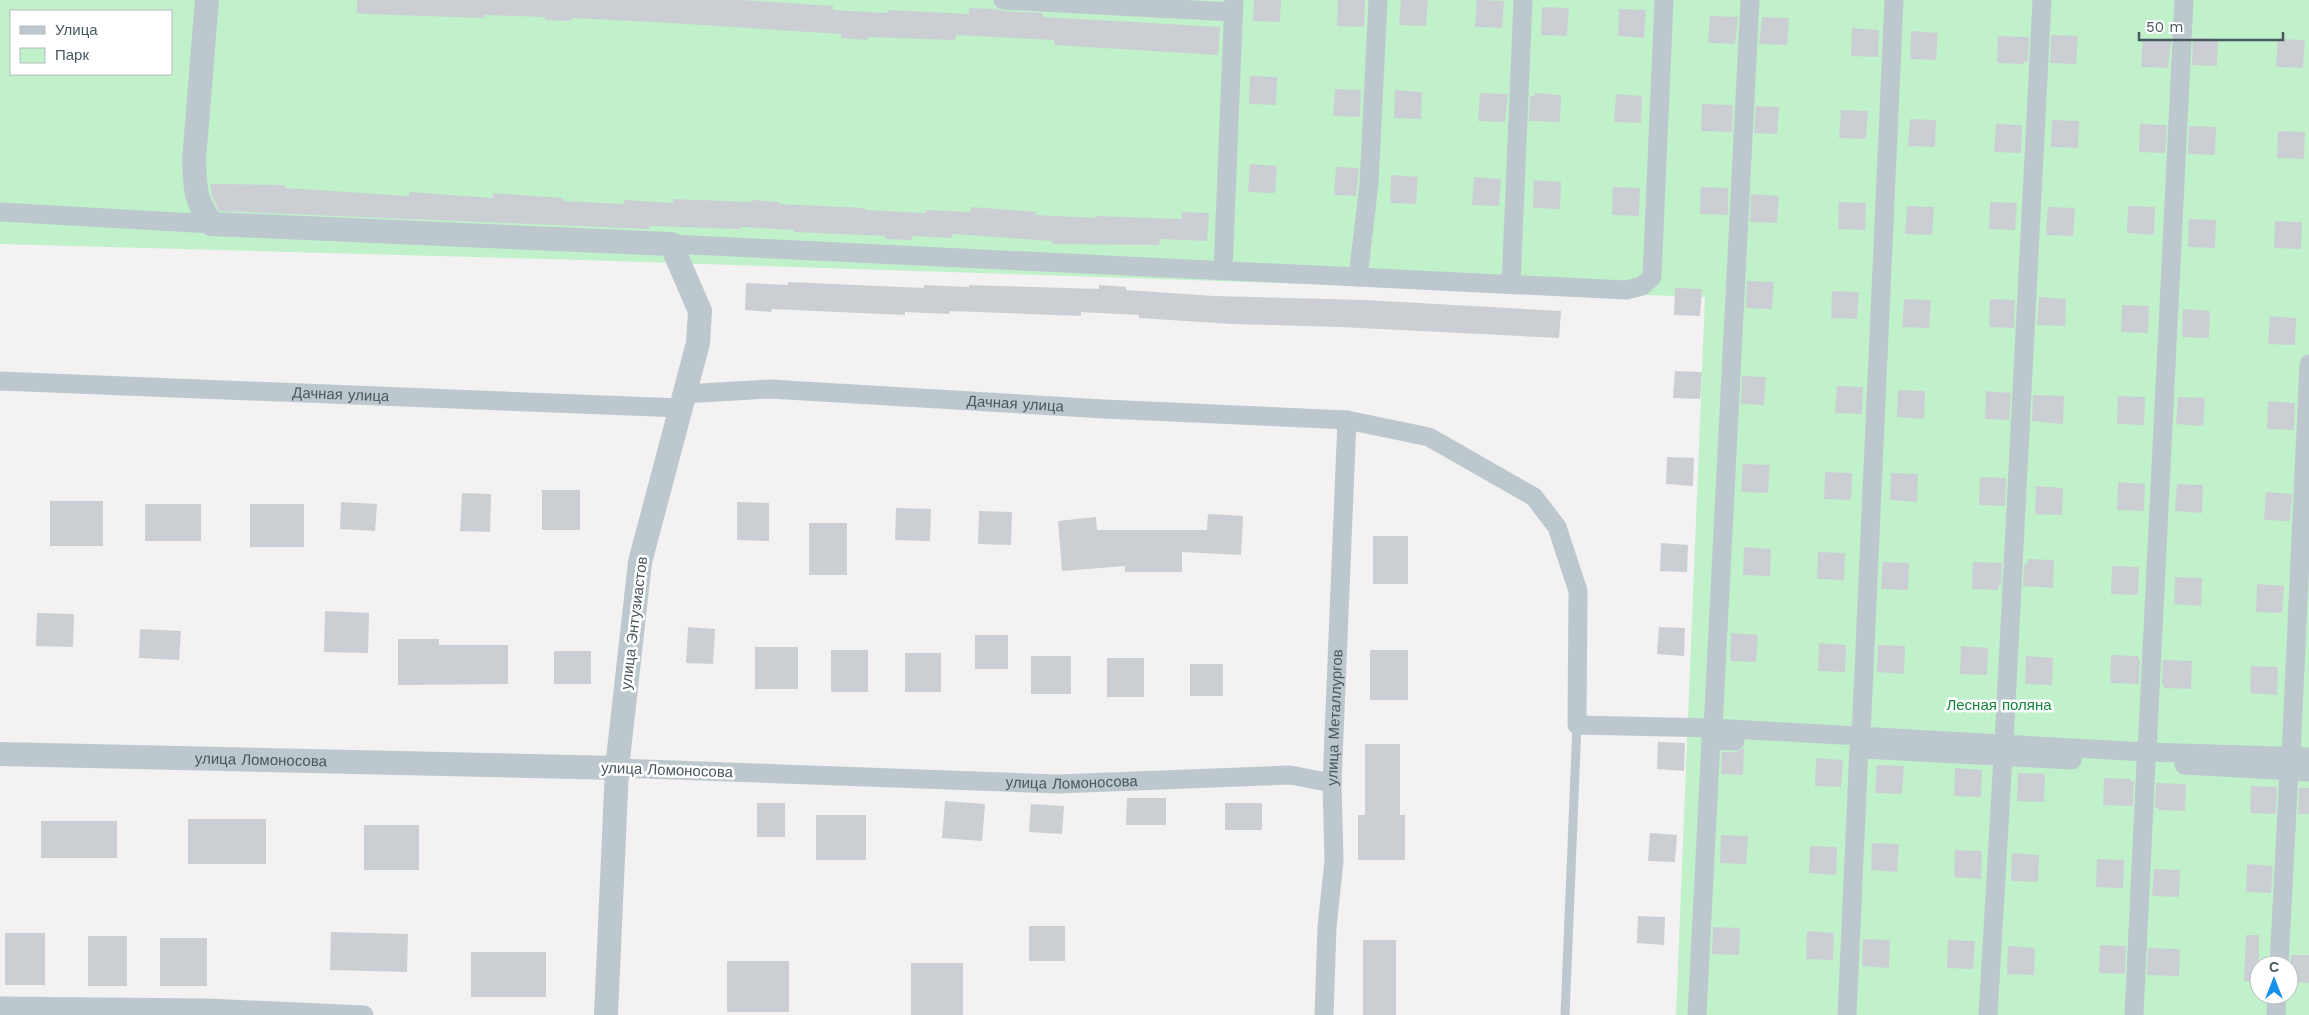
<svg xmlns="http://www.w3.org/2000/svg" width="2309" height="1015" font-family="'Work Sans',sans-serif">
  <style>
    .green { fill: #c0f1cb; fill-rule: evenodd }
    .building { fill: #cbcfd3 }
    .lines { fill: none; stroke-linecap: round; stroke-linejoin: round }
    .service { stroke: #bcc8ce; stroke-width: 9 }
    .minor { stroke: #bcc8ce; stroke-width: 19 }
    .tertiary { stroke: #bcc8ce; stroke-width: 24 }
    .labels { text-anchor: middle; stroke-width: 5; stroke-linejoin: round; paint-order: stroke }
    .street-label { font-size: 15px; fill: #48585f; stroke: #fff }
    .park-label { font-size: 15px; fill: #15843c; stroke: #fff }
  </style>
  <rect width="100%" height="100%" fill="#f3f1f1"/>
  <!-- green -->
  <path class="green" d="M0,0H2309V1015H1676L1705,297L582,260L0,244ZM11,11H171V74H11ZM2259,965H2289V995H2259Z"/>
  <!-- building -->
  <path class="building" d="M357,0H742L833,6V10L887,13L888,10L969,14V8L996,9L1002,11L1043,13V17L1220,27L1218,55L1054,45V40L956,35L955,40L868,37L867,40L841,38V34L671,23L572,18L571,21L545,20V17L484,15V18L364,14L357,13Z
    M1254,0H1281L1280,22L1253,21Z
    M1338,0H1365L1364,27L1337,26Z
    M1401,0H1428L1426,26L1399,25Z
    M1477,0L1504,1L1502,28L1475,27Z
    M1542,7L1569,8L1567,36L1541,35Z
    M1619,9L1646,10L1644,38L1618,36Z
    M1710,16L1738,17L1735,44L1708,43Z
    M1762,17L1789,18L1787,45L1759,44Z
    M1852,28L1879,30L1878,57L1851,56Z
    M1911,31L1938,33L1936,60L1910,59Z
    M2051,35L2078,36L2076,64L2050,63Z
    M1998,36L2029,37L2028,62H2024V64L1997,63Z
    M2193,38L2218,39L2217,66L2192,65Z
    M2278,39L2305,40L2303,68L2276,67Z
    M2143,40L2171,41L2168,68L2141,67Z
    M1250,76L1277,77L1276,105L1249,104Z
    M1335,89L1361,90L1360,117L1333,116Z
    M1395,90L1422,92L1421,119L1394,118Z
    M1480,93L1508,94L1505,122L1478,121Z
    M1535,93L1561,95L1560,122L1529,121L1530,96H1534Z
    M1616,94L1642,96L1641,123L1614,122Z
    M1702,104L1733,105L1732,132L1701,131Z
    M1756,106L1779,107L1777,134L1754,133Z
    M1841,110L1868,111L1866,139L1839,138Z
    M1910,119L1936,120L1935,147L1908,146Z
    M2052,120L2079,121L2078,148L2051,147Z
    M1996,124L2022,125L2021,153L1994,152Z
    M2140,124L2167,125L2165,153L2139,152Z
    M2189,126L2216,127L2215,155L2188,154Z
    M2278,131L2305,132L2304,159L2277,158Z
    M1250,164L1277,166L1275,193L1248,192Z
    M1336,167L1359,168L1356,196L1334,195Z
    M1391,175L1418,177L1416,204L1390,203Z
    M1474,177L1501,179L1499,206L1472,205Z
    M1534,180L1561,182L1560,209L1533,208Z
    M210,184L285,185V188L409,196V192L493,198V193L520,195L563,198V201L624,204V200L673,203V199L752,202V200L779,202V204L865,208V210L926,213V210L971,212V207L1036,212L1035,215L1096,218V216L1182,219V212L1209,213L1207,241L1160,239L1159,245L1052,244V241L952,234V238L912,236V240L885,239V236L794,232V230L741,227V229L650,226L649,229L219,211L212,196Z
    M1613,187L1640,188L1639,216L1612,215Z
    M1701,187L1728,188V215L1700,214Z
    M1751,194L1779,196L1777,223L1750,222Z
    M1839,202L1866,203L1865,230L1838,229Z
    M1990,202L2017,203L2015,230L1989,229Z
    M1907,206L1934,207L1932,235L1905,234Z
    M2128,206L2155,207L2154,235L2127,233Z
    M2048,207L2075,208L2073,236L2046,235Z
    M2189,219L2216,220L2215,248L2188,247Z
    M2275,221L2302,222L2301,249L2274,248Z
    M1747,281L1774,282L1772,309L1746,308Z
    M788,282L924,288V285L969,287V285L1099,289V285L1126,287V290L1214,296L1365,300L1561,311L1559,338L1341,327L1232,324L1139,318V315L1081,312V316L950,311L949,314L905,312V315L772,309L771,312L745,310L746,283L788,285Z
    M1675,288L1702,289L1700,316L1674,315Z
    M1832,291L1859,292L1857,319L1831,318Z
    M2039,297L2066,299L2065,326L2037,325Z
    M1904,299L1931,300L1929,328L1902,327Z
    M1990,299L2015,300L2014,328L1989,327Z
    M2122,305L2149,306L2148,333L2121,332Z
    M2183,309L2210,311L2209,338L2182,337Z
    M2270,316L2296,318L2295,345L2268,344Z
    M1675,371L1702,372L1700,399L1673,398Z
    M1742,376L1766,377L1764,405L1741,404Z
    M1837,386L1863,387L1862,414L1835,413Z
    M1898,390L1925,391L1924,419L1897,417Z
    M1986,391L2011,393L2009,420L1985,419Z
    M2033,395L2064,396L2063,424L2032,421Z
    M2118,396L2145,397L2144,425L2117,424Z
    M2178,397L2205,398L2203,426L2176,424Z
    M2268,401L2295,403L2294,430L2267,429Z
    M1667,457L1694,458L1693,486L1666,484Z
    M1743,464L1770,465L1768,493L1741,492Z
    M1825,472L1852,473L1851,500L1824,499Z
    M1891,473L1918,474L1917,502L1890,500Z
    M1980,477L2006,478L2005,506L1979,505Z
    M2118,482L2145,484L2144,511L2117,510Z
    M2177,484L2203,485L2202,513L2175,511Z
    M2036,486L2063,488L2062,515L2035,514Z
    M542,490H580V530H542Z
    M2266,492L2292,494L2290,521L2264,520Z
    M462,493L491,494L490,532L460,531Z
    M50,501H103V546H50Z
    M341,502L377,504L375,531L340,529Z
    M737,502L769,503V541L737,540Z
    M145,504H201V541H145Z
    M250,504H304V547H250Z
    M896,508L931,509L930,541L895,540Z
    M979,511L1012,512L1011,545L978,544Z
    M1208,514L1243,516L1241,555L1182,552V572H1125V566L1062,571L1058,521L1096,517L1097,530H1207Z
    M809,523H847V575H809Z
    M1373,536H1408V584H1373Z
    M1661,543L1688,545L1687,572L1660,571Z
    M1744,547L1771,549L1770,576L1743,575Z
    M1818,552L1845,553L1844,580L1817,579Z
    M2028,559L2054,560L2053,588L2023,586L2024,564H2027Z
    M1883,562L1909,563L1908,590L1881,589Z
    M1973,562L2002,563L2001,585H1999L1998,590L1972,589Z
    M2112,566L2139,567L2138,595L2111,594Z
    M2175,577L2202,578L2201,606L2174,604Z
    M2257,584L2284,586L2282,613L2256,612Z
    M325,611L369,613L368,653L324,652Z
    M37,613L74,614L73,647L36,646Z
    M688,627L715,629L713,664L686,663Z
    M1659,627L1685,628L1684,656L1657,654Z
    M140,629L181,631L179,660L139,658Z
    M1731,633L1758,635L1756,662L1730,661Z
    M975,635H1008V669H975Z
    M398,639H439V645H508V684L398,685Z
    M1819,643L1846,645L1845,672L1818,671Z
    M1878,645L1905,646L1904,674L1877,672Z
    M1961,646L1988,648L1987,675L1960,674Z
    M755,647H798V689H755Z
    M831,650H868V692H831Z
    M1370,650H1408V700H1370Z
    M554,651H591V684H554Z
    M905,653H941V692H905Z
    M2111,655L2138,656V659H2140L2139,684L2110,683Z
    M1031,656H1071V694H1031Z
    M2026,656L2053,658L2052,685L2025,684Z
    M1107,658H1144V697H1107Z
    M2163,660L2192,661L2191,689L2164,688V685H2162Z
    M1190,664H1223V696H1190Z
    M2251,666L2278,667L2277,695L2250,693Z
    M1658,742L1685,743L1684,771L1657,769Z
    M1365,744H1400V815H1405V860H1358V815H1365Z
    M1744,748L1743,775L1721,774L1722,752H1735Z
    M1816,758L1843,760L1841,787L1815,786Z
    M1877,765L1904,766L1902,794L1875,793Z
    M1955,768L1982,770L1981,797L1954,796Z
    M2018,773L2045,774L2044,802L2017,801Z
    M2104,778L2131,779V781H2134L2133,806L2103,805Z
    M2156,783L2186,784L2185,811L2158,810V808H2155Z
    M2251,786L2277,787L2276,814L2250,813Z
    M2299,788H2309V814H2298Z
    M1127,798H1166V825H1126Z
    M945,801L985,804L982,841L942,838Z
    M757,803H785V837H757Z
    M1225,803H1262V830H1225Z
    M1031,804L1064,806L1062,834L1029,832Z
    M816,815H866V860H816Z
    M188,819H266V864H188Z
    M41,821H117V858H41Z
    M364,825H419V870H364Z
    M1650,833L1677,835L1675,862L1648,861Z
    M1721,835L1748,836L1746,864L1720,863Z
    M1872,843L1899,844L1897,872L1871,870Z
    M1810,846L1837,847L1836,875L1809,873Z
    M1955,850L1982,851L1981,879L1954,877Z
    M2012,853L2039,855L2038,882L2011,881Z
    M2097,859L2124,860L2123,888L2096,887Z
    M2247,864L2273,866L2271,893L2246,892Z
    M2154,869L2180,870L2179,897L2152,896Z
    M1638,916L1665,917L1664,945L1637,943Z
    M1029,926H1065V961H1029Z
    M1713,927L1740,928L1739,955L1712,954Z
    M1807,931L1834,933L1833,960L1806,959Z
    M331,932L408,934L407,972L330,970Z
    M5,933H45V985H5Z
    M2246,935H2259V981H2244Z
    M88,936H127V986H88Z
    M160,938H207V986H160Z
    M1863,939L1890,940L1889,968L1862,966Z
    M1363,940H1396V1015H1363Z
    M1948,940L1975,941L1973,969L1947,968Z
    M2100,945L2126,946L2125,974L2099,973Z
    M2008,946L2035,948L2034,975L2007,974Z
    M2148,948L2180,949L2179,976L2147,975Z
    M471,952H546V997H471Z
    M2291,955H2309V983L2289,982Z
    M727,961H789V1012H727Z
    M911,963H963V1015H911Z"/>
  <g class="lines">
    <!-- service -->
    <path class="service" d="M1565,1015L1577,725"/>
    <!-- minor -->
    <g class="minor">
      <path d="M1003,0L1233,12"/>
      <path d="M0,212L212,224"/>
      <path d="M671,244L1626,290L1642,286L1652,277L1664,0"/>
      <path d="M1223,270L1234,0"/>
      <path d="M1358,277L1369,184L1378,0"/>
      <path d="M1511,284L1523,0"/>
      <path id="s1" d="M0,381L681,408"/>
      <path id="s2" d="M685,394L770,389L1104,409L1347,420L1429,437L1534,497L1557,527L1578,591L1577,725L1713,728L2147,752L2309,757"/>
      <path d="M1713,728L1750,0"/>
      <path d="M1861,736L1894,0"/>
      <path d="M2004,743L2042,0"/>
      <path d="M1862,749L2072,760"/>
      <path d="M2147,752L2184,0"/>
      <path d="M2291,755L2309,364"/>
      <path d="M2184,765L2309,772"/>
      <path id="s3" d="M617,768L1057,784L1290,775L1332,783"/>
      <path d="M2279,965L2289,771"/>
      <path d="M0,1006L207,1008L364,1015"/>
      <path id="s4" d="M1324,1015L1327,927L1334,861L1332,783L1347,420"/>
      <path d="M1697,1015L1711,740L1735,741"/>
      <path d="M1847,1015L1859,748"/>
      <path d="M1988,1015L2003,757"/>
      <path d="M2134,1015L2146,763"/>
      <path d="M2276,1015L2277,995"/>
    </g>
    <!-- tertiary -->
    <g class="tertiary">
      <path d="M207,0L194,160C195,188 195,201 212,224L671,244L700,311L698,343L640,562L617,768L606,1015"/>
      <path id="s5" d="M0,754L617,768"/>
    </g>
  </g>
  <g class="labels">
    <!-- street labels -->
    <g class="street-label">
      <text dy="5" stroke="none"><textPath href="#s1" startOffset="341">Дачная улица</textPath></text>
      <text dy="5" stroke="none"><textPath href="#s2" startOffset="331">Дачная улица</textPath></text>
      <text transform="translate(634 623) rotate(-83)" y="5">улица Энтузиастов</text>
      <text dy="5" stroke="none"><textPath href="#s4" startOffset="298">улица Металлургов</textPath></text>
      <text dy="5" stroke="none"><textPath href="#s5" startOffset="261">улица Ломоносова</textPath></text>
      <text transform="translate(667 770) rotate(2)" y="5">улица Ломоносова</text>
      <text dy="5" stroke="none"><textPath href="#s3" startOffset="455">улица Ломоносова</textPath></text>
    </g>
    <!-- park labels -->
    <g class="park-label">
      <text x="1999" y="710">Лесная поляна</text>
    </g>
  </g>
  <!-- legend -->
  <rect x="10" y="10" width="162" height="65" fill="#ffffff" stroke="#b6bcbf"/>
  <rect x="20" y="26" width="25" height="8" fill="#bcc8ce" stroke="#b6bcbf"/>
  <text x="55" y="35" font-size="15" fill="#48585f">Улица</text>
  <rect x="20" y="48" width="25" height="15" fill="#c0f1cb" stroke="#b6bcbf"/>
  <text x="55" y="60" font-size="15" fill="#48585f">Парк</text>
  <!-- north arrow -->
  <g transform="translate(2274 980)"><circle r="24" fill="#ffffff" stroke="#b6bcbf"/>
  <path d="M0-4L9 19L0 12L-9 19Z" fill="#1591e9"/>
  <text y="-8" font-size="14" font-weight="bold" text-anchor="middle" fill="#48585f">С</text>
  </g>
  <!-- scale -->
  <path d="M2139 32v8h144v-8" fill="none" stroke="#48585f" stroke-width="2.5"/>
  <text x="2146" y="32" font-size="15" fill="#48585f" stroke="#ffffff" stroke-width="4" paint-order="stroke">50 m</text>
</svg>
